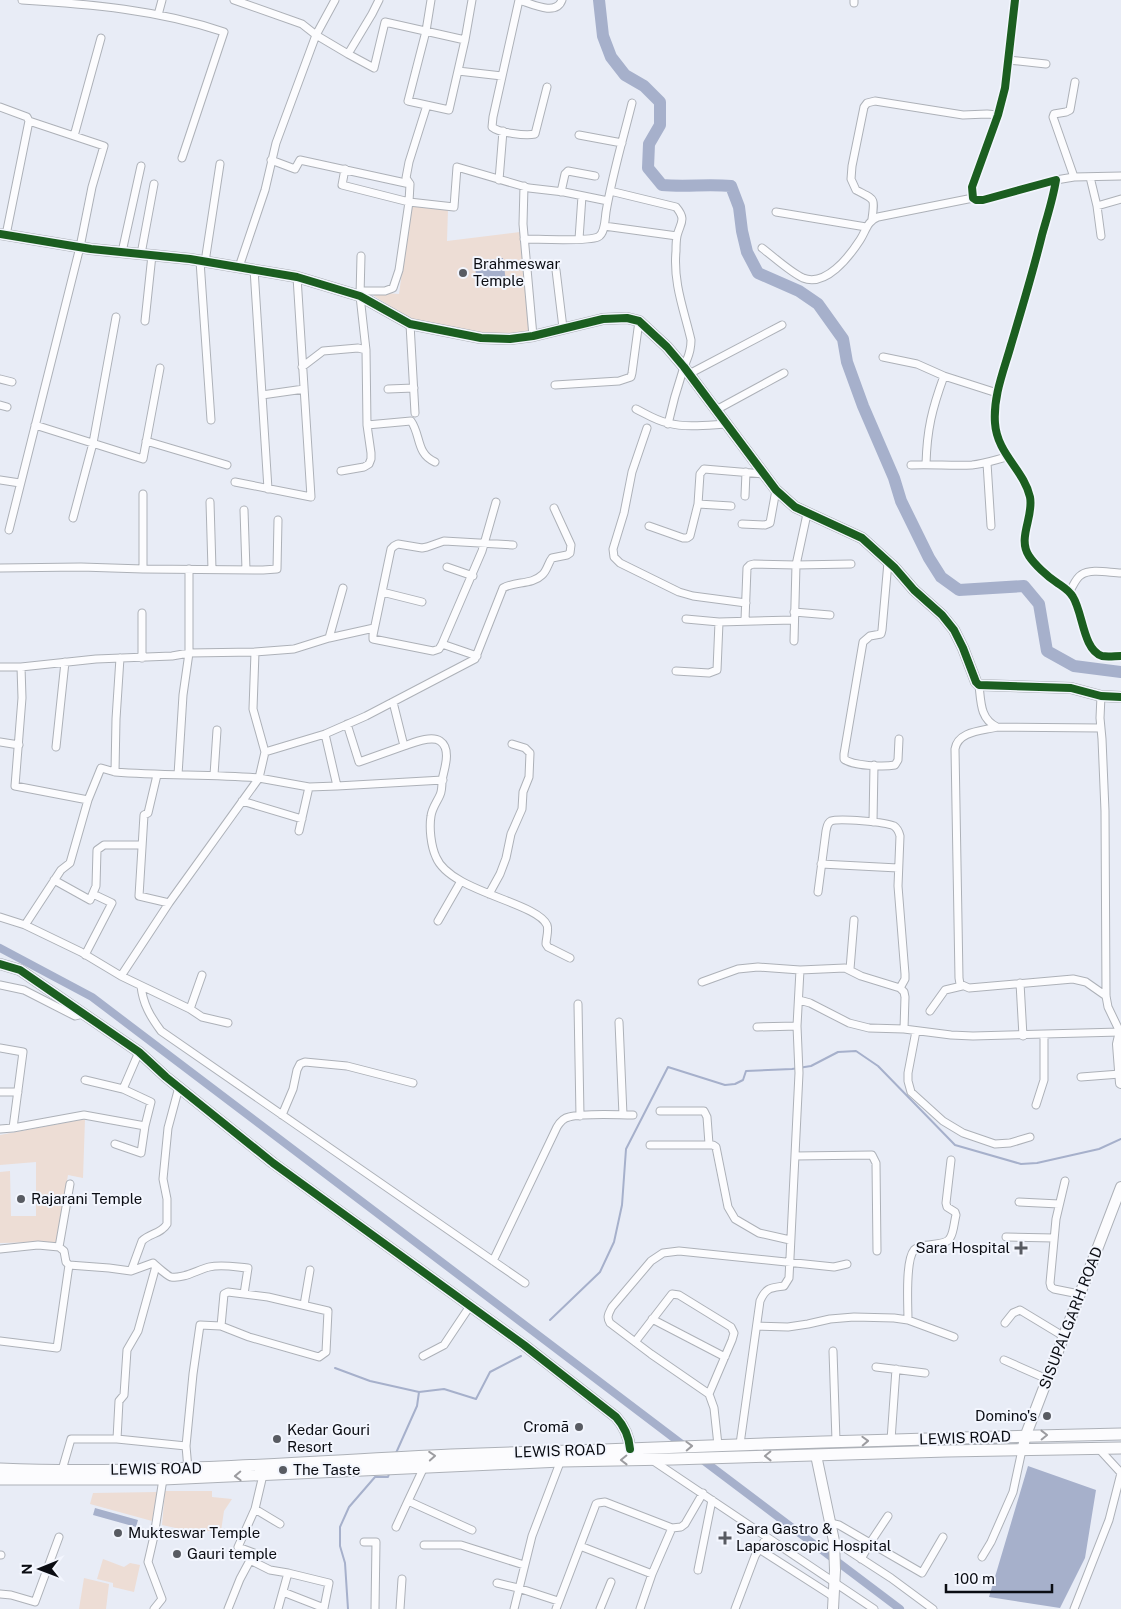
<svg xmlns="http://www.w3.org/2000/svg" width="1121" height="1609" font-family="'Public Sans',sans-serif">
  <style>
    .green { fill: #edddd5 }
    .water { fill: #a6b0cb }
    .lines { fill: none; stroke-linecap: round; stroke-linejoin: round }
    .stream { stroke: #a6b0cb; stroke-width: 2 }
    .canal { stroke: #a6b0cb; stroke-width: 8 }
    .river { stroke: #a6b0cb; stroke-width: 12 }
    .street-casing { stroke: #adb1b8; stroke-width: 9 }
    .secondary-casing { stroke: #adb1b8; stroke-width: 12 }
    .primary-casing { stroke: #adb1b8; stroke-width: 13 }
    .street { stroke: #fcfcfe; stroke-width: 7 }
    .secondary { stroke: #fcfcfe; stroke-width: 10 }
    .primary { stroke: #fcfcfe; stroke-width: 11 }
    .cycleway-casing { stroke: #f3f6fe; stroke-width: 11 }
    .cycleway { stroke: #1b5e20; stroke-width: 8 }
    .oneway { stroke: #9c9ca0 }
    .poi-dot { fill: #585b62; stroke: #f3f6fe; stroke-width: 2 }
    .labels { text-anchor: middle; stroke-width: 4; stroke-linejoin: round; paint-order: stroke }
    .poi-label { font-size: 15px; fill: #0b0d13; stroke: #f3f6fe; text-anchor: start }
    .street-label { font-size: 15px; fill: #0b0d13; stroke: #f3f6fe }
  </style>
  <rect width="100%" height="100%" fill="#e8ecf6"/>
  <!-- green -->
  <path class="green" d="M411,205L448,209L447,241L520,232L529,334L491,336L412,320L374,296L373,292L399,294Z
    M85,1119L83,1178L68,1175L56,1243L44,1242L0,1243V1172L10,1171L11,1216H36V1162L0,1165V1135Z
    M165,1491H212V1497L232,1499L224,1511L221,1531H189L162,1525Z
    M157,1492L152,1521L90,1504L93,1493Z
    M103,1559L124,1567L130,1563L140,1565L134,1592L113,1587V1583L97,1579Z
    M84,1578L109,1584L106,1609H79Z"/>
  <!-- water -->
  <path class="water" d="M503,258L506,282L478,286L474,262Z
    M1028,1466L1096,1490L1085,1558L1060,1608L989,1597Z
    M95,1508L138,1520L136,1527L93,1515Z"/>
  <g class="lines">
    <!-- stream -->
    <path class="stream" d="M550,1320L600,1272L614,1242L622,1205L626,1149L668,1067L725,1085L735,1084L743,1080L746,1071L792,1069L811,1066L838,1052L856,1051L878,1066L955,1145L1021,1164L1037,1163L1099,1149L1121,1139
      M335,1368L370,1381L419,1392
      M396,1453L417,1406L419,1392L444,1389L476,1399L490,1372L521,1356
      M348,1609L345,1563L340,1546V1527L349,1507L375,1477H388L389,1474"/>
    <!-- canal -->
    <path class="canal" d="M0,948L92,997L687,1448
      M700,1458L900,1609"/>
    <!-- river -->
    <path class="river" d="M599,0L603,36L611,57L625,75L644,86L660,102V125L649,144L648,168L662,185C685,187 708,184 731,186L739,207L742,231L747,252L758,273L799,291L818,304L843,339L847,362L863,406L894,478L901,501L929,558L941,577L959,590L1024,586L1039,604L1047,651L1074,666L1121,672"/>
    <!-- street casing -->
    <g class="street-casing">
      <path id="street" d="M22,0C90,4 159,10 224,32L182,158
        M234,0L302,24L316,35L348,54L372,14L379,0
        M431,0L426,31L408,101L449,110L465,40
        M1015,0L1005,88L998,115L972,187L973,198L976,200H983L1056,180C1053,199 1047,217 1042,235C1033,272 1022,308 1011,345C1004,370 993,396 995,423C997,454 1024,470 1030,497C1034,517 1017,538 1029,556C1035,565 1047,576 1056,582C1063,587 1069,590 1073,597C1083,613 1083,650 1102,656C1108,657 1115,656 1121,656
        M854,3V0
        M158,15L162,0
        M348,54L374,68L385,22L465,40L472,0
        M1008,60L1046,64
        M458,71L502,76
        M547,87L535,134C526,136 499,133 492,127L493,117L519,0C530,3 556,17 562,0
        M427,105L409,162L406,178L410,184L409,202L454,207L457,167L529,188L564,192L608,201
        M0,107L27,117L29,121L104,146L92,187L80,247L9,530
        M579,135L622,143
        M74,136L101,38
        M271,160L295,169L300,160L410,184
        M345,169L342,185L409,202L399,270L393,288L385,291H360
        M1074,177L1053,117L1054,114L1066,112L1070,110L1075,82
        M1090,177L1097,206L1101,236
        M499,180L503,131
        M1056,180L1074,177L1121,176
        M524,186L523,224L533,336
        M610,191L676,207C687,220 680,223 677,236C676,241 676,246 676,251C673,283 684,310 691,340C691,355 687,357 683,370C677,388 672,406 668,424
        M561,192L565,174L568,171L595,176
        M1097,206L1121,199
        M776,212L866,227
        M872,219C875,197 875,200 856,190L851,179L852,166L864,107L867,103L875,101L963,115L987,114L998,115
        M604,226L677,236
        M6,235L29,121
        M524,239C539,239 587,242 598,237C605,234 605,219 606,212C612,176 623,139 632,103
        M579,239L582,196
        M762,248C774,257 790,272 803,278C826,287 849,257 860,240C866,231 867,221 878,217L973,198
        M122,252L141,166
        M141,254L154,184
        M200,261L211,420
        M205,262L220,164
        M239,267L265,190L276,143L316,35L335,0
        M254,269L268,489
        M556,270L563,328
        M145,321L152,255
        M410,324L415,413
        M883,357L917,364L944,376L997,393
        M302,367L323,351L358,348L366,350L360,296L361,256
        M689,374L782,325
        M0,379L12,382
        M555,385L619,381L631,377L632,373L639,321
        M388,389L414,388
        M262,395L304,389
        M0,405L7,407
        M636,409C646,414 657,421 668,423C687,428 708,425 727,424
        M716,410L784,373
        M35,425L143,459L160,368
        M367,425L411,421C421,435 416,454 435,462
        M647,428L632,472L624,513L613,549L614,557L620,563L679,592L693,596L746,603
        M146,441L227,465
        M987,463L991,526
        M926,464C927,429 932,409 944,376
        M911,465C931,464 952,466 972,465C984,464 995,460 1007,457
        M341,471L364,467L369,464L371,459V453L367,425L366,350
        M0,480L20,483
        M235,482L311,497L297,277
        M745,496L746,472
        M210,502L212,569
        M698,504L731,506
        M244,510L246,570
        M73,518L93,443L116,317
        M742,524L765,525L770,523L776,490
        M649,526L683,538H687L690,536L698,504L700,474L704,469L765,474
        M888,562L882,630L881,634L870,636L863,642L844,754V759C852,766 884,767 895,765L898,760L899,739
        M447,567L473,576
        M0,568L81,567L143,569V494
        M143,569L263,570L277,569L278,520
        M1070,591C1073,586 1076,578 1081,575C1091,568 1110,573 1121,573
        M382,592L422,602
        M794,612L830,615
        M686,619L719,622L794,620
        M745,620L747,568L750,565L754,564L796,565L807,514
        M329,638L374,628
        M794,641L796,565L851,564
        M442,644L439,649L433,651L373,639V635L391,549L394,546L398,544L422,548L427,547L444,541L513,545
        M477,656L442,644L482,551L496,502
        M142,658V613
        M0,667H21L96,659L172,656L189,653L255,652
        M21,667L22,698L15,786L88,800L101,768L115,772L116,719L120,658
        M676,671L709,673L717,670L719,622
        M979,685C981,702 980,719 997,727L1101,728
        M347,724L359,762L404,746L393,702
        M997,727C982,731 958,731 955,749L959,978L960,984L969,988L1073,979L1086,982L1106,996
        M325,734L337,786L309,787L259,778L265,752L325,734L366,716L475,659L503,588C515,581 532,585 542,575C547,571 548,563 552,558L567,555L570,553L571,545L554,508
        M0,742L19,745
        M404,746C413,743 431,735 440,741C452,749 444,770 442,780C442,785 442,791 440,795C437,802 432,808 431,816C429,828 431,846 436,857C450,892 537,902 547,925C549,931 546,938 546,944L548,947L570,958
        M56,747L65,662
        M265,752L253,709L255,652L294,649L329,638L343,588
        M115,772C163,776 211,774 259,778L169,903L121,976
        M157,775L148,813L144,815L139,896L169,903
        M178,775L183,695L189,653V569
        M214,775L217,730
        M337,786L443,780
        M242,801L302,819
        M873,822L874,765
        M299,831L309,787
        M821,864L898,868
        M54,880L90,900L96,886L97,850L104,845H142
        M818,892L826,831C827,827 827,823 831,821C839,818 886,822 894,826C897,828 899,832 900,836L898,886L905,974V979L900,988
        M489,894L500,874L506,858L511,834L522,809L523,792L529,777L530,753L525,748L512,744
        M0,917L25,925L81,952L121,976L190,1009L202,975
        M438,921L461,881
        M25,925L61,870L70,863L88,800
        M85,955L112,903L93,894
        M850,969L854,920
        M702,982L738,969L758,967L800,970L845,968L861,976L900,988L904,992L905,997L904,1029
        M1020,983L1023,1036
        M0,985L24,990L75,1016L83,1014
        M141,986C143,1004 150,1016 161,1031L525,1283
        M799,1000L810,1003L849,1023L869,1028L904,1029L951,1035L973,1036L1120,1032L1108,1007L1106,996L1105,811L1102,739L1100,718L1101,696
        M578,1004L580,1116
        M190,1009L202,1017L228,1023
        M930,1011L945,990L962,986
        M619,1022L623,1115
        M757,1027L797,1026
        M916,1031L908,1073V1081L911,1092L943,1121L963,1133L995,1144L1010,1143L1030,1137
        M0,1048L23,1052L13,1128
        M1081,1077L1120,1074
        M85,1080L123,1089L139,1052
        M0,1092H18
        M1036,1105L1044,1080V1035
        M660,1111H704L707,1117L709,1144
        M282,1115L293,1089L297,1070L300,1064L305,1062L347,1066L413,1083
        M0,1129L13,1128L84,1115L145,1126L151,1102L123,1089
        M115,1144L141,1153L145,1126
        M650,1145H713L716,1147L728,1207L735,1219L759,1233L790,1240
        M795,1156L872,1155L876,1163L877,1251
        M1065,1181L1056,1219L1050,1283L1051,1287L1054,1289L1079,1294
        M1019,1202L1059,1204
        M1006,1237L1054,1238
        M0,1249L38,1245L59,1247
        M493,1261L557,1127C560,1122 563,1118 569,1117C584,1113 616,1115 633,1115
        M69,1265L109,1268L131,1271L153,1263C156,1266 169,1277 171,1277C184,1279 197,1270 209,1267C222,1264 235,1267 248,1268L244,1294
        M131,1271L142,1241C150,1233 161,1234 167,1224V1199L163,1179L168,1128L179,1087
        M228,1292L268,1297L328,1311L326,1352L319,1357L249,1337L221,1326L224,1294Z
        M304,1305L310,1270
        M652,1319L725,1357
        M908,1320C908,1306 905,1261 914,1250C922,1242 946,1247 950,1238C954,1232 954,1222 956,1215L955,1212L947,1207L946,1203L951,1160
        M1005,1323L1013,1313L1020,1310L1063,1336
        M757,1326L788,1327L808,1324L830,1319L854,1317L894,1318L908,1320L954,1337
        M0,1341L57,1348L69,1265L66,1262L64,1251L59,1247L70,1184
        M635,1342L672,1294L679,1295L731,1327L734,1333L732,1340L709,1394
        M833,1351L836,1441
        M423,1356L444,1345L470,1306
        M1004,1360L1047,1379
        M876,1367L925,1373
        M117,1439L119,1401L124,1395L127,1350L138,1331L156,1266
        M891,1440L896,1369
        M740,1444L760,1301C766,1287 771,1288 784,1286L789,1278L799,1073L797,1026L800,970
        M718,1445L714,1408L709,1394L651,1354L610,1323C606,1317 609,1313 612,1307L651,1261L663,1253L679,1251L834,1267L847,1264
        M186,1446L188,1469
        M652,1460L874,1609
        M424,1467L408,1501L472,1530
        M62,1470L71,1439H117L186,1446L193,1374L200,1325L221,1326
        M255,1509L280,1524
        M830,1523L839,1525L870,1543L888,1516
        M396,1527L408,1501
        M834,1541L891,1578L933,1609
        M364,1542H376L375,1609
        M424,1545H461L524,1565
        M580,1546L652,1574
        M759,1549L834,1597
        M0,1555H1
        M982,1557L991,1542L1013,1492L1022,1450
        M861,1559L870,1543L922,1573L943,1537
        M250,1560L270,1570L288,1573L278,1609
        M698,1570L712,1500
        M497,1583L518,1588L558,1601
        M283,1592L324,1608L329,1583L288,1573
        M0,1594L11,1595L35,1602L59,1537
        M154,1609L162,1599L148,1562L154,1536L163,1479
        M228,1609L240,1579L254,1553L238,1547L255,1509L263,1475L262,1472
        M400,1609L402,1579
        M514,1609L532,1536L561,1460
        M556,1609L596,1504L598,1503L605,1502L672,1528L681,1527L685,1524L703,1493
        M600,1609L611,1582
        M640,1609L652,1574L672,1528
        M735,1609L755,1556L766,1538
        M1074,1609L1109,1520L1121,1473L1099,1449"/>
    </g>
    <!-- secondary casing -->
    <g class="secondary-casing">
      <path id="secondary" d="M0,234L91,249L190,259L297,277L360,296L410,324L481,338L510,339L533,336L603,319L627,318L639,321L667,347L684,367L776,490L795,507L862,538L895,568L914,590L942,615L954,630L963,648L976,682L979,685L1071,688L1101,696L1121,697
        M0,964L20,970L139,1052L166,1077L273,1163L524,1345L616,1417C625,1427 629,1436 630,1449
        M1121,1031L1118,1044L1121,1083
        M1022,1450L1027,1432L1121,1187
        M816,1455L834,1541L835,1570L833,1609"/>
    </g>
    <!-- primary casing -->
    <g class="primary-casing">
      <path id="primary" d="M0,1469C150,1475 301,1462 451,1455C501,1453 552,1452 603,1450C775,1443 948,1438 1121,1434
        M0,1479H163L561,1461L672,1459L947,1451L1121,1448"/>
    </g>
    <!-- street -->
    <use href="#street" class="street"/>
    <!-- secondary -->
    <use href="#secondary" class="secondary"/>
    <!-- primary -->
    <use href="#primary" class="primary"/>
    <!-- cycleway casing -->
    <g class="cycleway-casing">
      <path id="cycleway" d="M1015,0L1005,88L998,115L972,187L973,198L976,200H983L1056,180C1053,199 1047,217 1042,235C1033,272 1022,308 1011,345C1004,370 993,396 995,423C997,454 1024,470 1030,497C1034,517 1017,538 1029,556C1035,565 1047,576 1056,582C1063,587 1069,590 1073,597C1083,613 1083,650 1102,656C1108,657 1115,656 1121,656
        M0,234L91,249L190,259L297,277L360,296L410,324L481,338L510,339L533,336L603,319L627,318L639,321L667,347L684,367L776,490L795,507L862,538L895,568L914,590L942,615L954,630L963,648L976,682L979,685L1071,688L1101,696L1121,697
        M0,964L20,970L139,1052L166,1077L273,1163L524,1345L616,1417C625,1427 629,1436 630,1449"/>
    </g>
    <!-- cycleway -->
    <use href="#cycleway" class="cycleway"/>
  </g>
  <!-- one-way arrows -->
  <defs><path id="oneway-chevron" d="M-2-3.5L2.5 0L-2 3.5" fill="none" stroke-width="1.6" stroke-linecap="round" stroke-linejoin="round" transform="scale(1.25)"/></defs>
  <g class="oneway">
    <use href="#oneway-chevron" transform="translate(1044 1435) rotate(-1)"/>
    <use href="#oneway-chevron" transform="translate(865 1441) rotate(-2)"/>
    <use href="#oneway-chevron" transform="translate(689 1446) rotate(-2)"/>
    <use href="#oneway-chevron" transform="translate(432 1456) rotate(-4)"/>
    <use href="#oneway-chevron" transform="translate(768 1456) rotate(179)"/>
    <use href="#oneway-chevron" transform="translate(624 1460) rotate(179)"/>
    <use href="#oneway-chevron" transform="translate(238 1476) rotate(178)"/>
  </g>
  <!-- markers -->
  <g class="poi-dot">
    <circle cx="463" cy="273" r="5"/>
    <circle cx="21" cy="1199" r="5"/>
    <path d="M1018.5 1240.5h5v5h5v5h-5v5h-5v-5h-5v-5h5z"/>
    <circle cx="1047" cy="1416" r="5"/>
    <circle cx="579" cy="1427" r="5"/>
    <circle cx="277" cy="1439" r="5"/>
    <circle cx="283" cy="1470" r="5"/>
    <circle cx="118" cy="1533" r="5"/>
    <path d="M722.5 1530.5h5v5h5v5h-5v5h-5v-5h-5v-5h5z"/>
    <circle cx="177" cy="1554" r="5"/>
  </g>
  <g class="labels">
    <!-- poi labels -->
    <g class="poi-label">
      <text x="473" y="269">Brahmeswar<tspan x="473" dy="17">Temple</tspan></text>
      <text x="31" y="1204">Rajarani Temple</text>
      <text x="1010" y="1253" text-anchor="end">Sara Hospital</text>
      <text x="1037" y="1421" text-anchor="end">Domino's</text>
      <text x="569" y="1432" text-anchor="end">Cromā</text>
      <text x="287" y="1435">Kedar Gouri<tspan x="287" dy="17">Resort</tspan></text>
      <text x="293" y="1475">The Taste</text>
      <text x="736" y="1534">Sara Gastro &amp;<tspan x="736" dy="17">Laparoscopic Hospital</tspan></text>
      <text x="128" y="1538">Mukteswar Temple</text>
      <text x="187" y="1559">Gauri temple</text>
    </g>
    <!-- street labels -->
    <g class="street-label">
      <text transform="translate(1071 1318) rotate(-69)" y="5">SISUPALGARH ROAD</text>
      <text transform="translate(965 1438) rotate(-2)" y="5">LEWIS ROAD</text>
      <text transform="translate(560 1451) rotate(-2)" y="5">LEWIS ROAD</text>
      <text transform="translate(156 1469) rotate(-1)" y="5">LEWIS ROAD</text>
    </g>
  </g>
  <!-- north arrow -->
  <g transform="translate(40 1569) rotate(269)" stroke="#f3f6fe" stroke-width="4" paint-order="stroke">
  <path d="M0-4L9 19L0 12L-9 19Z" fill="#0b0d13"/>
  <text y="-8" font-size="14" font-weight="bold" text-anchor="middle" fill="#0b0d13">N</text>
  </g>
  <!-- scale -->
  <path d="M946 1584v8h106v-8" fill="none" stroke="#0b0d13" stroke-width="2.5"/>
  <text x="954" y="1584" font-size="15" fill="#0b0d13" stroke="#f3f6fe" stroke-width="4" paint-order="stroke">100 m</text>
</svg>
